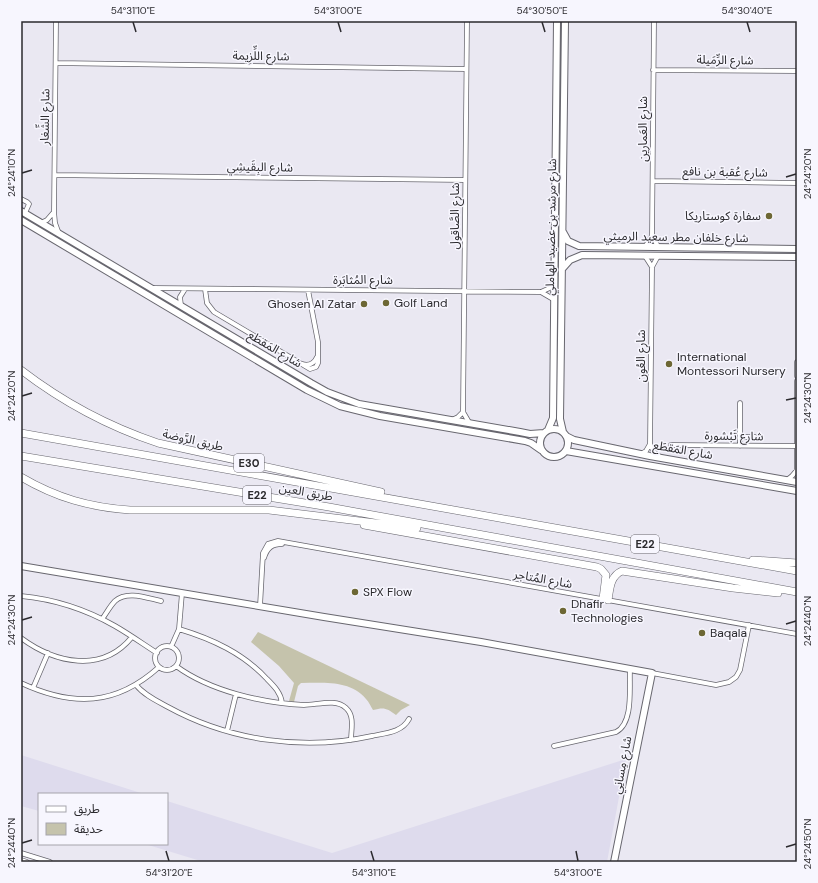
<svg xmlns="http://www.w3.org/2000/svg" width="818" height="883" font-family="'DM Sans','Noto Sans Arabic',sans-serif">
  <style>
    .built { fill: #dedbed }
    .green { fill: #c5c3ac }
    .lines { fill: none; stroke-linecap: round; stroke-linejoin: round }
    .street-casing { stroke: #68676f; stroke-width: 5.5 }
    .secondary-casing { stroke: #68676f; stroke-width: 8 }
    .highway-casing { stroke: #68676f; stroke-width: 8 }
    .street { stroke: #fff; stroke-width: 4 }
    .secondary { stroke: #fff; stroke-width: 6 }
    .highway { stroke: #fff; stroke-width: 7 }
    .ticks { fill: none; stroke: #2b2a2e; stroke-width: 1.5 }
    .poi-dot { fill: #6d6734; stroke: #f7f6fe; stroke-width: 1.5 }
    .labels { text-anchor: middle; stroke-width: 3; stroke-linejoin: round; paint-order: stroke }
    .shield { fill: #f7f6fe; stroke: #68676c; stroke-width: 1 }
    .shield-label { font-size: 11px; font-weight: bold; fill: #2b2a2e }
    .street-label { font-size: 12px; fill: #2b2a2e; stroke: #f7f6fe }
    .poi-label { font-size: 12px; fill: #2b2a2e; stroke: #f7f6fe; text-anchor: start }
    .neatline { fill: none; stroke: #2b2a2e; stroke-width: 1.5 }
    .ticks-label { font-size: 10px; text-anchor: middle; fill: #2b2a2e }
  </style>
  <rect width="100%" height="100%" fill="#eae8f2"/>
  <!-- built -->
  <path class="built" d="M21,755L144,794H39V811L21,806Z
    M626,759L607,862H204L145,844H167V801L332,853Z"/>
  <!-- green -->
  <path class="green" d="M258,632L410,705L401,710L396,715C387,708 384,707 373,710C371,707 369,702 366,699C350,680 324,683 301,683L298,686L294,702L289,701L294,683L279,666L251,642Z"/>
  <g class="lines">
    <!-- street casing -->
    <g class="street-casing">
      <path id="street" d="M56,21L54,212L55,223L59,234
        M467,21L463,412L470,424
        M654,21L652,236L659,248
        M56,63L466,69
        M653,70L797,71
        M55,175L465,180
        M653,181L797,183
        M21,199L27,202L29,204L25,213
        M41,223L47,220L53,213
        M645,247L652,236
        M645,256L652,267
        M658,256L652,267L650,444L654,452L660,457
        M153,288L541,292L554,286
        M205,289L207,303L214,312L310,369L316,367L318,363V342L308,290
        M541,292L553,299
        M181,306L180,297L185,289
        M797,362V376
        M302,364C309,366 314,364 317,357
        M797,381V470
        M452,420L458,417L463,412
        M740,437H755
        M671,445L796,446
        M740,446V403
        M641,454L646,451L650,444
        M787,480L792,476L797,470
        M264,558C267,548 272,544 282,544
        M21,596C53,599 87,610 115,626C129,634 143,644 157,653
        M260,606L263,553L268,544L278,541L797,634
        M102,619C106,614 110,606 115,601C127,590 147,598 161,601
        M179,629C212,639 243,653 267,679C274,686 281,693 282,703
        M21,638C55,663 102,674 132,637
        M155 658a12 12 0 1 1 24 0a12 12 0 1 1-24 0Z
        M171,647L179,629L182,593
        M176,666C210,691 262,703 304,705C317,705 336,698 346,708C355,716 351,730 351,740
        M652,673L716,685L729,682L736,677L740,670L749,625
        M21,683C73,707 116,706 159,667
        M136,685C144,695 157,701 168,707C230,741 304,751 372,736C387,733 402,732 409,719
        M33,688L48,653
        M227,731L236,694
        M554,746L616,732C634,723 629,687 630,669
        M21,853L50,862
        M21,860L27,862"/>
    </g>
    <!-- secondary casing -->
    <g class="secondary-casing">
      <path id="secondary" d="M21,211L311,383L327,392L359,404L520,432L530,434L544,433
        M21,220L307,390L340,406L380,416L525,441L531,443L541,450
        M563,232L568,241L579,246L797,249
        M562,269L570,260L582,255L797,257
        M540 443a14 14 0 1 1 28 0a14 14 0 1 1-28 0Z
        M548,430L553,418L557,21
        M563,432L560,419L565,21
        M566,436L574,440L650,456L797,482
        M566,451L797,491
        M21,566L324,617L481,642L652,673L614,862"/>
    </g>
    <!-- highway casing -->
    <g class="highway-casing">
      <path id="highway" d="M21,370C64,403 107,426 158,443L381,492
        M21,433L797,571
        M21,456L329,507L797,592
        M21,477C57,498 89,507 130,510H269L417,528
        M364,525L597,567L601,569L606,575L603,599
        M753,560L797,563
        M608,600C610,589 610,576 622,571L733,588L778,593"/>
    </g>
    <!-- street -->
    <use href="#street" class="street"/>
    <!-- secondary -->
    <use href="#secondary" class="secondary"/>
    <!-- highway -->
    <use href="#highway" class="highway"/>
  </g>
  <!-- ticks -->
  <path class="ticks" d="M133,22L136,32M338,22L341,32M542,22L545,32M747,22L750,32M22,173L32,170M786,177L796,174M22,396L32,393M786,400L796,398M22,620L32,617M786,624L796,621M22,843L32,840M786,847L796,844M166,851L169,861M371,851L374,861M576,851L578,861"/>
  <!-- markers -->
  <g class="poi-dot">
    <circle cx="769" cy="216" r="4"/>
    <circle cx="386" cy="303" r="4"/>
    <circle cx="364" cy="304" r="4"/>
    <circle cx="669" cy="364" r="4"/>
    <circle cx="355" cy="592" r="4"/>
    <circle cx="563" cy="611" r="4"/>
    <circle cx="702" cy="633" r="4"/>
  </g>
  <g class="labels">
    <!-- shield labels -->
    <g class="shield">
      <rect x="234" y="454" width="30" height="18" rx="3"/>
      <rect x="243" y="486" width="28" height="18" rx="3"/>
      <rect x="631" y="535" width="28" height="18" rx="3"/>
    </g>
    <g class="shield-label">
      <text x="249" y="467">E30</text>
      <text x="257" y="499">E22</text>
      <text x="645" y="548">E22</text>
    </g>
    <!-- street labels -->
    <g class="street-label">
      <text transform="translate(261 56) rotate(1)" y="4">شارع اللِّزِيمة</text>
      <text transform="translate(725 60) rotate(1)" y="4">شارع الرِّمَيلة</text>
      <text transform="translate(45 117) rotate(-89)" y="4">شارع الشِّغار</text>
      <text transform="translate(643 129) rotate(-90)" y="4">شارع العَمارين</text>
      <text transform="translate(260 167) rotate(1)" y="4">شارع البِقَيشِي</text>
      <text transform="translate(725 172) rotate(1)" y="4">شارع عُقبة بن نافع</text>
      <text transform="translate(455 216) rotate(-90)" y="4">شارع الصَّاقول</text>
      <text transform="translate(551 227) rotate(-89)" y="4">شارع مرشد بن عضيد الهاملي</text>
      <text transform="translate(676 237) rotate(1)" y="4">شارع خلفان مطر سعيد الرميثي</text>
      <text x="363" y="284">شارع المُثابَرة</text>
      <text transform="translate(275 349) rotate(31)" y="4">شارع المَقطَع</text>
      <text transform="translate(641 356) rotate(-90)" y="4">شارع العُون</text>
      <text transform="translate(734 436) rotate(1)" y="4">شارع تَبْشورة</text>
      <text transform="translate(193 440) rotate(13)" y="4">طريق الرَّوضة</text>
      <text transform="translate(683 450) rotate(10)" y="4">شارع المَقطَع</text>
      <text transform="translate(306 492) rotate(10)" y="4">طريق العين</text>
      <text transform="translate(543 579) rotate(10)" y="4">شارع المُتاجر</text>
      <text transform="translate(622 765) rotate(-79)" y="4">شارع مِسانِي</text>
    </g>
    <!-- poi labels -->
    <g class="poi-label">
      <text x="761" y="220" text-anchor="end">سفارة كوستاريكا</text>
      <text x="394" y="307">Golf Land</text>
      <text x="356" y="308" text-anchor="end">Ghosen Al Zatar</text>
      <text x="677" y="361">International<tspan x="677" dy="14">Montessori Nursery</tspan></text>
      <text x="363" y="596">SPX Flow</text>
      <text x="571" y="608">Dhafir<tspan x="571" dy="14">Technologies</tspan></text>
      <text x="710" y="637">Baqala</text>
    </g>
  </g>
  <!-- border -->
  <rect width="818" height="883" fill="none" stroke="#f7f6fe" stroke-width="44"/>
  <!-- legend -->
  <rect x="38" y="793" width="130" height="52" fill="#f7f6fe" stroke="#a5a4ab"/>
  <rect x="46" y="806" width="20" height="6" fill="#ffffff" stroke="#a5a4ab"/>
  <text x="74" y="813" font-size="12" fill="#2b2a2e">طريق</text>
  <rect x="46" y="823" width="20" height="12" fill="#c5c3ac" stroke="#a5a4ab"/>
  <text x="74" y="833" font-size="12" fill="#2b2a2e">حديقة</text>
  <rect x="22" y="22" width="774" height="839" class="neatline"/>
  <g class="ticks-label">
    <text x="133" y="14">54°31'10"E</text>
    <text x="338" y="14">54°31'00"E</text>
    <text x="542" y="14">54°30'50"E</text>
    <text x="747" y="14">54°30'40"E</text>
    <text transform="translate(11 173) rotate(-90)" y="4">24°24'10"N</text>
    <text transform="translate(807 174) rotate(-90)" y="4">24°24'20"N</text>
    <text transform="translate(11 396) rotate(-90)" y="4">24°24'20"N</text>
    <text transform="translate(807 398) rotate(-90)" y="4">24°24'30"N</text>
    <text transform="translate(11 620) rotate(-90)" y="4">24°24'30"N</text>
    <text transform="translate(807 621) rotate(-90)" y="4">24°24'40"N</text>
    <text transform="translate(11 843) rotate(-90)" y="4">24°24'40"N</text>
    <text transform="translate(807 844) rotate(-90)" y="4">24°24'50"N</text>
    <text x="169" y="876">54°31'20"E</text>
    <text x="374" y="876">54°31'10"E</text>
    <text x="578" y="876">54°31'00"E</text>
  </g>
</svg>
